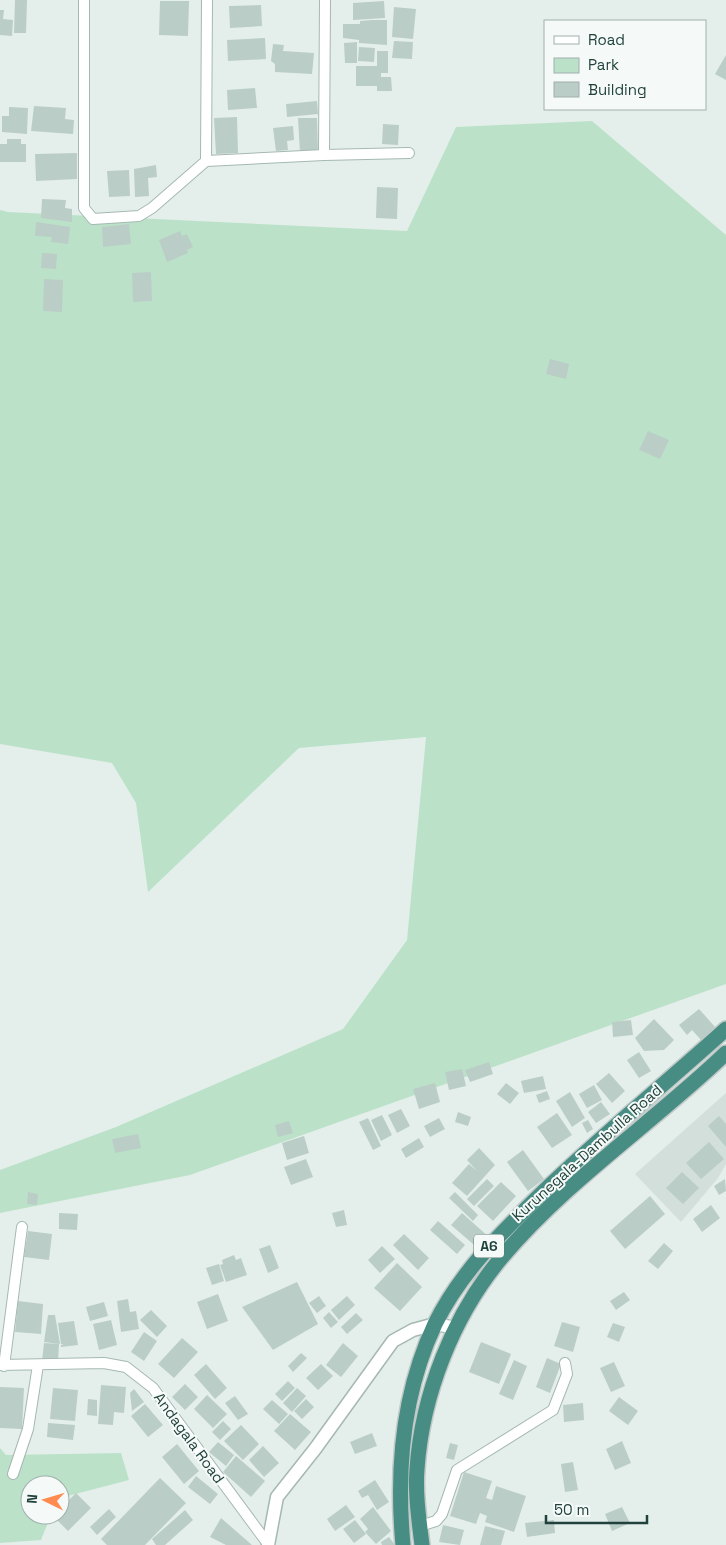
<svg xmlns="http://www.w3.org/2000/svg" width="726" height="1545" font-family="'Space Grotesk',sans-serif">
  <style>
    .built { fill: #d2dfda }
    .green { fill: #bbe2c9 }
    .building { fill: #bbcdc7 }
    .lines { fill: none; stroke-linecap: round; stroke-linejoin: round }
    .minor-casing { stroke: #a6b8b3; stroke-width: 12 }
    .tertiary-casing { stroke: #a6b8b3; stroke-width: 15 }
    .trunk-casing { stroke: #c1cac8; stroke-width: 18 }
    .minor { stroke: #fff; stroke-width: 10 }
    .tertiary { stroke: #fff; stroke-width: 12 }
    .trunk { stroke: #478d83; stroke-width: 15 }
    .labels { text-anchor: middle; stroke-width: 4; stroke-linejoin: round; paint-order: stroke }
    .shield { fill: #f5faf8; stroke: #617974; stroke-width: 1 }
    .shield-label { font-size: 14px; font-weight: bold; fill: #21423c }
    .street-label { font-size: 15px; fill: #21423c; stroke: #f5faf8 }
  </style>
  <rect width="100%" height="100%" fill="#e4efeb"/>
  <!-- built -->
  <path class="built" d="M726,1093V1164L718,1178L681,1222L635,1174Z"/>
  <!-- green -->
  <path class="green" d="M592,121L726,235V984L190,1175L0,1213V1170L116,1127L343,1029L407,940L426,737L299,748L148,892L136,803L112,763L0,744V210L8,212L407,231L456,127Z
    M0,1448L6,1455L121,1453L129,1480L60,1498V1485H30V1515H51L41,1540L0,1543Z"/>
  <!-- building -->
  <path class="building" d="M15,0H27L26,33H14Z
    M160,1H189L188,36L159,35Z
    M384,1L385,18L353,20V3Z
    M261,5L262,26L230,28L229,6Z
    M394,7L416,9L413,39L392,37Z
    M0,10H4L3,19L13,20L12,36L0,35Z
    M372,20H387V45L359,43V40L343,38V24H360V21Z
    M265,38L266,59L228,61L227,40Z
    M394,41L413,42L412,59L392,58Z
    M357,42V63H345L344,43Z
    M273,44L284,45L283,51L314,53L312,74L275,72V64L271,61Z
    M359,47L375,48L374,62L358,61Z
    M377,51H388V73H381V77H391L392,91H377V86H356V66H377Z
    M726,55V80L715,74Z
    M255,88L257,108L228,110L227,90Z
    M317,101L318,114L287,117L286,104Z
    M34,106L66,108L65,119L74,120L73,134L31,131Z
    M9,107L28,108L27,134L2,132V116H9Z
    M237,117L238,153L216,154L214,118Z
    M298,118H317L318,152L300,153Z
    M383,124L399,125L398,145L382,144Z
    M293,126L294,140L287,141L288,150L276,151L273,128Z
    M7,139H21V144H26V162H0V144H7Z
    M77,153V179L36,181L35,154Z
    M156,165L157,177L148,178L149,196L135,197L134,169Z
    M129,170L130,196L109,197L107,171Z
    M377,187L398,188L397,219L376,218Z
    M42,199L66,200L65,208L72,209V222L41,218Z
    M36,222L70,227L68,244L51,242L52,237L35,236Z
    M129,224L131,244L103,247L102,227Z
    M180,231L182,236L187,234L193,247L187,250L188,253L167,262L159,240Z
    M42,253L57,254L56,269L41,268Z
    M151,272L152,301L133,302L132,273Z
    M44,279L63,280L62,312L43,311Z
    M550,359L569,364L566,379L546,374Z
    M648,431L669,440L660,459L639,450Z
    M699,1009L716,1028L702,1041L692,1030L687,1035L679,1025Z
    M654,1019L674,1040L664,1050L644,1051L635,1038Z
    M631,1020L633,1035L613,1037L612,1022Z
    M639,1052L651,1071L639,1078L627,1060Z
    M489,1062L493,1074L470,1082L465,1070Z
    M462,1069L466,1086L449,1090L445,1072Z
    M609,1073L625,1091L612,1103L596,1084Z
    M543,1076L546,1089L524,1093L521,1081Z
    M435,1083L440,1102L419,1109L413,1089Z
    M506,1083L519,1093L510,1104L497,1094Z
    M594,1085L602,1100L587,1108L579,1094Z
    M547,1091L550,1099L539,1103L536,1095Z
    M570,1092L585,1118L572,1127L556,1101Z
    M601,1102L610,1114L596,1123L588,1112Z
    M401,1109L410,1126L397,1133L388,1115Z
    M458,1112L471,1117L468,1126L455,1122Z
    M557,1113L572,1135L552,1148L537,1127Z
    M382,1115L392,1135L381,1141L371,1120Z
    M719,1116L726,1124V1147L708,1126Z
    M368,1118L381,1146L373,1150L359,1122Z
    M439,1118L445,1129L430,1137L424,1126Z
    M588,1120L593,1129L587,1133L582,1123Z
    M289,1121L293,1133L278,1137L275,1125Z
    M138,1134L141,1148L115,1153L112,1139Z
    M304,1136L309,1153L287,1160L282,1143Z
    M419,1138L424,1147L406,1158L401,1149Z
    M709,1142L724,1159L701,1179L686,1163Z
    M479,1148L495,1165L467,1196L452,1183L469,1164L477,1171L467,1160Z
    M523,1150L544,1179L528,1191L507,1162Z
    M306,1159L313,1177L291,1185L284,1167Z
    M682,1172L699,1188L683,1204L666,1188Z
    M487,1179L494,1186L474,1206L467,1199Z
    M725,1179L726,1191L719,1195L714,1186Z
    M501,1182L516,1196L493,1221L477,1206Z
    M28,1192L38,1194L37,1205L27,1204Z
    M455,1192L478,1215L473,1221L449,1198Z
    M650,1196L665,1214L625,1249L610,1231Z
    M711,1205L720,1218L702,1232L693,1219Z
    M344,1210L347,1225L336,1227L332,1213Z
    M59,1213L78,1214L77,1230L59,1229Z
    M462,1213L490,1238L480,1250L451,1225Z
    M438,1221L465,1245L457,1254L430,1230Z
    M28,1231L52,1234L49,1260L24,1257Z
    M404,1234L429,1258L418,1270L393,1245Z
    M664,1243L673,1251L658,1269L648,1261Z
    M270,1245L279,1268L268,1273L259,1249Z
    M382,1246L395,1259L380,1273L368,1260Z
    M234,1255L236,1260L241,1258L247,1275L226,1282L220,1265L223,1264L222,1260Z
    M397,1263L422,1287L400,1311L374,1288Z
    M219,1264L224,1281L212,1285L206,1268Z
    M297,1282L318,1324L273,1350L242,1307Z
    M624,1292L630,1300L616,1310L610,1301Z
    M218,1294L228,1321L207,1329L197,1302Z
    M319,1296L326,1306L317,1313L309,1303Z
    M347,1296L355,1305L339,1320L331,1310Z
    M128,1299L130,1312L136,1311L139,1329L121,1332L117,1301Z
    M18,1301L43,1304L41,1334L15,1332Z
    M104,1302L108,1316L90,1321L86,1307Z
    M151,1310L167,1326L157,1337L140,1320Z
    M329,1312L338,1322L331,1328L323,1318Z
    M356,1313L363,1320L347,1334L341,1327Z
    M48,1315H55L60,1344L44,1342Z
    M111,1320L117,1345L99,1350L93,1324Z
    M74,1321L78,1345L61,1347V1345L64,1344H61L58,1323Z
    M562,1322L580,1327L573,1352L554,1346Z
    M613,1323L625,1327L619,1342L607,1337Z
    M144,1332L157,1341L144,1361L131,1352Z
    M182,1338L198,1352L174,1378L158,1364Z
    M481,1342L511,1354L499,1384L469,1372Z
    M44,1343L59,1344L58,1362L42,1361Z
    M343,1343L358,1356L341,1377L326,1365Z
    M301,1353L307,1358L293,1372L288,1366Z
    M547,1358L561,1364L550,1393L536,1387Z
    M514,1360L527,1366L513,1400L499,1394Z
    M614,1362L625,1386L611,1392L600,1368Z
    M206,1364L227,1388L215,1399L194,1375Z
    M321,1364L333,1376L318,1390L306,1378Z
    M288,1381L295,1388L282,1401L275,1394Z
    M185,1384L198,1397L185,1410L172,1397Z
    M101,1385L126,1387L124,1413L114,1412L113,1425L98,1424Z
    M0,1387L24,1388L22,1429L0,1428Z
    M53,1388L78,1390L75,1421L50,1419Z
    M297,1388L306,1396L292,1412L283,1403Z
    M134,1389L144,1402L132,1411L130,1393Z
    M207,1395L227,1414L213,1428L194,1409Z
    M235,1396L248,1414L238,1420L225,1403Z
    M619,1397L638,1411L628,1425L609,1411Z
    M88,1399L97,1400V1416L87,1415Z
    M306,1399L314,1407L302,1419L294,1411Z
    M272,1400L288,1414L279,1424L263,1409Z
    M583,1403L584,1420L564,1422L563,1405Z
    M145,1404L163,1425L148,1437L131,1416Z
    M290,1414L311,1432L295,1450L274,1431Z
    M223,1421L231,1429L220,1440L212,1432Z
    M48,1423L75,1425L73,1440L47,1437Z
    M241,1425L259,1444L243,1460L224,1441Z
    M372,1433L377,1446L355,1454L350,1442Z
    M622,1441L631,1463L615,1470L606,1449Z
    M218,1442L234,1455L226,1466L209,1452Z
    M450,1443L458,1445L454,1460L446,1458Z
    M177,1444L199,1471L184,1484L162,1457Z
    M263,1446L279,1463L264,1477L249,1460Z
    M236,1456L265,1481L251,1497L223,1472Z
    M573,1462L578,1490L565,1492L561,1464Z
    M464,1472L492,1481L486,1498L492,1500L496,1486L526,1496L514,1532L485,1522L487,1516L480,1513L476,1524L450,1516Z
    M196,1476L218,1494L210,1504L188,1487Z
    M160,1478L186,1503L145,1545H107L101,1539Z
    M375,1480L389,1502L377,1510L368,1495L362,1498L358,1491Z
    M76,1493L91,1508L68,1531L52,1515H60V1509Z
    M346,1505L355,1517L335,1531L327,1519Z
    M373,1507L391,1531L376,1544L365,1532L368,1529L360,1519Z
    M622,1507L630,1523L612,1531L605,1514Z
    M109,1509L116,1517L97,1535L90,1527Z
    M185,1510L193,1520L165,1545H156L152,1539Z
    M221,1518L252,1545H226L210,1537Z
    M355,1520L366,1534L354,1543L343,1529Z
    M554,1520L555,1533L527,1537L525,1523Z
    M443,1525L464,1530L460,1545L439,1542Z
    M485,1526L505,1531L501,1545H480Z
    M389,1537L395,1545H382L381,1542Z"/>
  <g class="lines">
    <!-- minor casing -->
    <g class="minor-casing">
      <path id="minor" d="M84,0V208L93,219L139,216L152,208L206,161
        M207,0L206,161L324,155L409,153
        M324,155L325,0
        M0,1365L104,1363L126,1367L153,1388L268,1544
        M4,1366L22,1227
        M13,1474L28,1429L38,1365
        M420,1526L436,1521L442,1514L457,1470L553,1410L567,1374L565,1363"/>
    </g>
    <!-- tertiary casing -->
    <g class="tertiary-casing">
      <path id="tertiary" d="M268,1545L277,1497L315,1449L393,1341L413,1330L435,1324L456,1328"/>
    </g>
    <!-- trunk casing -->
    <g class="trunk-casing">
      <path id="trunk" d="M403,1545C396,1469 402,1394 435,1324C460,1273 500,1234 540,1195C600,1137 664,1085 726,1029
        M422,1545C419,1520 415,1494 417,1469C422,1395 453,1315 502,1257C567,1180 653,1123 726,1053"/>
    </g>
    <!-- minor -->
    <use href="#minor" class="minor"/>
    <!-- tertiary -->
    <use href="#tertiary" class="tertiary"/>
    <!-- trunk -->
    <use href="#trunk" class="trunk"/>
  </g>
  <g class="labels">
    <!-- shield labels -->
    <rect class="shield" x="474" y="1234.5" width="30" height="23" rx="4"/>
    <g class="shield-label">
      <text x="489" y="1251">A6</text>
    </g>
    <!-- street labels -->
    <g class="street-label">
      <text transform="translate(587 1153) rotate(-42)" y="5">Kurunegala-Dambulla Road</text>
      <text transform="translate(189 1438) rotate(54)" y="5">Andagala Road</text>
    </g>
  </g>
  <!-- legend -->
  <rect x="544" y="20" width="162" height="90" fill="#f5faf8" stroke="#a0b0ad"/>
  <rect x="554" y="36" width="25" height="8" fill="#ffffff" stroke="#a0b0ad"/>
  <text x="588" y="45" font-size="15" fill="#21423c">Road</text>
  <rect x="554" y="58" width="25" height="15" fill="#bbe2c9" stroke="#a0b0ad"/>
  <text x="588" y="70" font-size="15" fill="#21423c">Park</text>
  <rect x="554" y="82" width="25" height="15" fill="#bbcdc7" stroke="#a0b0ad"/>
  <text x="588" y="95" font-size="15" fill="#21423c">Building</text>
  <!-- north arrow -->
  <g transform="translate(45 1500) rotate(275)"><circle r="24" fill="#f5faf8" stroke="#a0b0ad"/>
  <path d="M0-4L9 19L0 12L-9 19Z" fill="#ff8b51"/>
  <text y="-8" font-size="14" font-weight="bold" text-anchor="middle" fill="#21423c">N</text>
  </g>
  <!-- scale -->
  <path d="M546 1515v8h101v-8" fill="none" stroke="#21423c" stroke-width="2.5"/>
  <text x="554" y="1515" font-size="15" fill="#21423c" stroke="#f5faf8" stroke-width="4" paint-order="stroke">50 m</text>
</svg>
